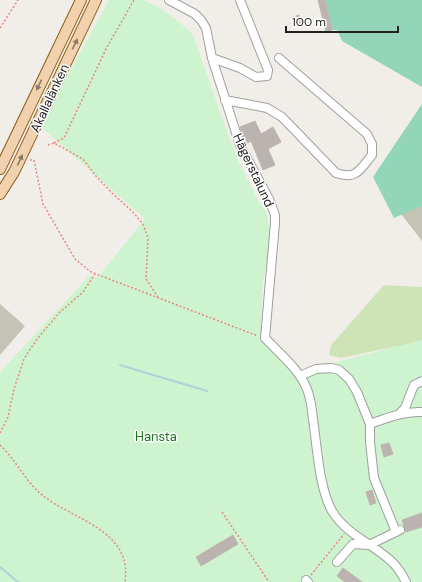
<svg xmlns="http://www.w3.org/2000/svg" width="422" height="582" font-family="'DM Sans',sans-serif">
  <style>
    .construction { fill: #c4c4b6 }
    .grass { fill: #cfe4b6 }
    .park { fill: #cdf4ce }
    .pitch { fill: #92d5b8 }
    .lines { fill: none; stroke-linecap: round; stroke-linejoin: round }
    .stream { stroke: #b0d1d8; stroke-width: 2 }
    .building { fill: #bab3af; stroke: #c1b5ad }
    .minor-casing { stroke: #9f9f9f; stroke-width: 10 }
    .major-casing { stroke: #8c5e13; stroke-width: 12 }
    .path { stroke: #ea8781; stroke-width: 1.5; stroke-dasharray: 2 2; stroke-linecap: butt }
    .minor { stroke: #fff; stroke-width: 8 }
    .major { stroke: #f1d1ae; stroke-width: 10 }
    .oneway { fill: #8a7a68 }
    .labels { text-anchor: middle; stroke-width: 3; stroke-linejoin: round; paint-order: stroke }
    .street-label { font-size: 13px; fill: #222; stroke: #fff }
    .park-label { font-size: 13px; fill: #1a751d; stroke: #fff }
  </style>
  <rect width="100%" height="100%" fill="#f1eeea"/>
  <!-- construction -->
  <path class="construction" d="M422,190V241L398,210Z
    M0,304L25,326L0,355Z"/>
  <!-- grass -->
  <path class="grass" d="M384,285L422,287V341L341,358L329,355L331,345Z"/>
  <!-- park -->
  <path class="park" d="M109,0C120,0 131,0 141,0C157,3 183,24 193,35L221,115L236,156L259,202L266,212L269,225V248L262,288L261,335L281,349L302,371L422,340V582H0V372L90,275L97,278L145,219L40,126Z"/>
  <!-- pitch -->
  <path class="pitch" d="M325,0H422V87L342,41L337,30H332Z
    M422,104V206L394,218L373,177Z"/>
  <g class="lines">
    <!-- stream -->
    <path class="stream" d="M120,365L207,391
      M0,567L18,582"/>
  </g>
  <!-- building -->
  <path class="building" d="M318,0H325L332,30L326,32Z
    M299,15L302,23L296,25L293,17Z
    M255,121L261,134L273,127L281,142L268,149L275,165L263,170L251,141L246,144L240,127Z
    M389,443L393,454L384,457L381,445Z
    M372,490L376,503L370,505L366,492Z
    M422,513V527L406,532L402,520Z
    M233,535L238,544L201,566L196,557Z
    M343,568L362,582H345L337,576Z"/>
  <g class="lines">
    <!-- minor casing -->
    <g class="minor-casing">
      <path id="minor" d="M169,0L195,14L201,20L206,28L212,58L240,145L269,199L275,215V223L265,338C280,354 299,369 307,389C311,399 312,409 313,419C317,446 319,488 332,511C346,534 371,543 390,560C397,566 402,574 406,582
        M212,58L240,68L256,77L267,76L268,70L240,0
        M225,100L267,108L282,117L336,173C356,180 360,170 372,155V144L367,134L279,58
        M300,376L316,369L331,368L339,370L349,379L357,392L370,424V442L374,478L396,532
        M399,414L405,408L414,385L422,381
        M370,424C387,418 404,411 422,412
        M337,562L353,544L369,545L400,530
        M306,580L308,582"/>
    </g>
    <!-- major casing -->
    <g class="major-casing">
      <path id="major" d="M0,169L81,0
        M0,194L14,172L96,0"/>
    </g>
    <!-- path -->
    <path class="path" d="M0,28L18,0
      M54,143L64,138L107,47L134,0
      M48,145L54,143L83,159L95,175L113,194L132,211L143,224L148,238L146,279L158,297
      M30,160H34L43,204L75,259L91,272L258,336
      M0,433L8,417L14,389L24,359L31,348L42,333L60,312L83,292L95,274
      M0,445C16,460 25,481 42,495C73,520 133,530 125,582
      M222,512L269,582
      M311,575L344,534"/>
    <!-- minor -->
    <use href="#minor" class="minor"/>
    <!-- major -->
    <use href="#major" class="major"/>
  </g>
  <!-- one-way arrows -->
  <defs><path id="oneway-solid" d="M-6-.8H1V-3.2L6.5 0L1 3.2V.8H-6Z"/></defs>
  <g class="oneway">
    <use href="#oneway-solid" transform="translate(75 44) rotate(-64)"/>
    <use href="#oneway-solid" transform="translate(39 85) rotate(115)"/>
    <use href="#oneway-solid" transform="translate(20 160) rotate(-65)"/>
  </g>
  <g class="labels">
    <!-- street labels -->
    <g class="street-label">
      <text transform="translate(49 98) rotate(-65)" y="5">Akallalänken</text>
      <text transform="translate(254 170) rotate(65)" y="5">Hägerstalund</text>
    </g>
    <!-- park labels -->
    <g class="park-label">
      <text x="156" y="441">Hansta</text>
    </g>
  </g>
  <!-- scale -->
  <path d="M286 26v6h112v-6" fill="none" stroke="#222222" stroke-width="2"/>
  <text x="292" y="26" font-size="12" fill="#222222" stroke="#ffffff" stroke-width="3" paint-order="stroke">100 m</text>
</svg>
